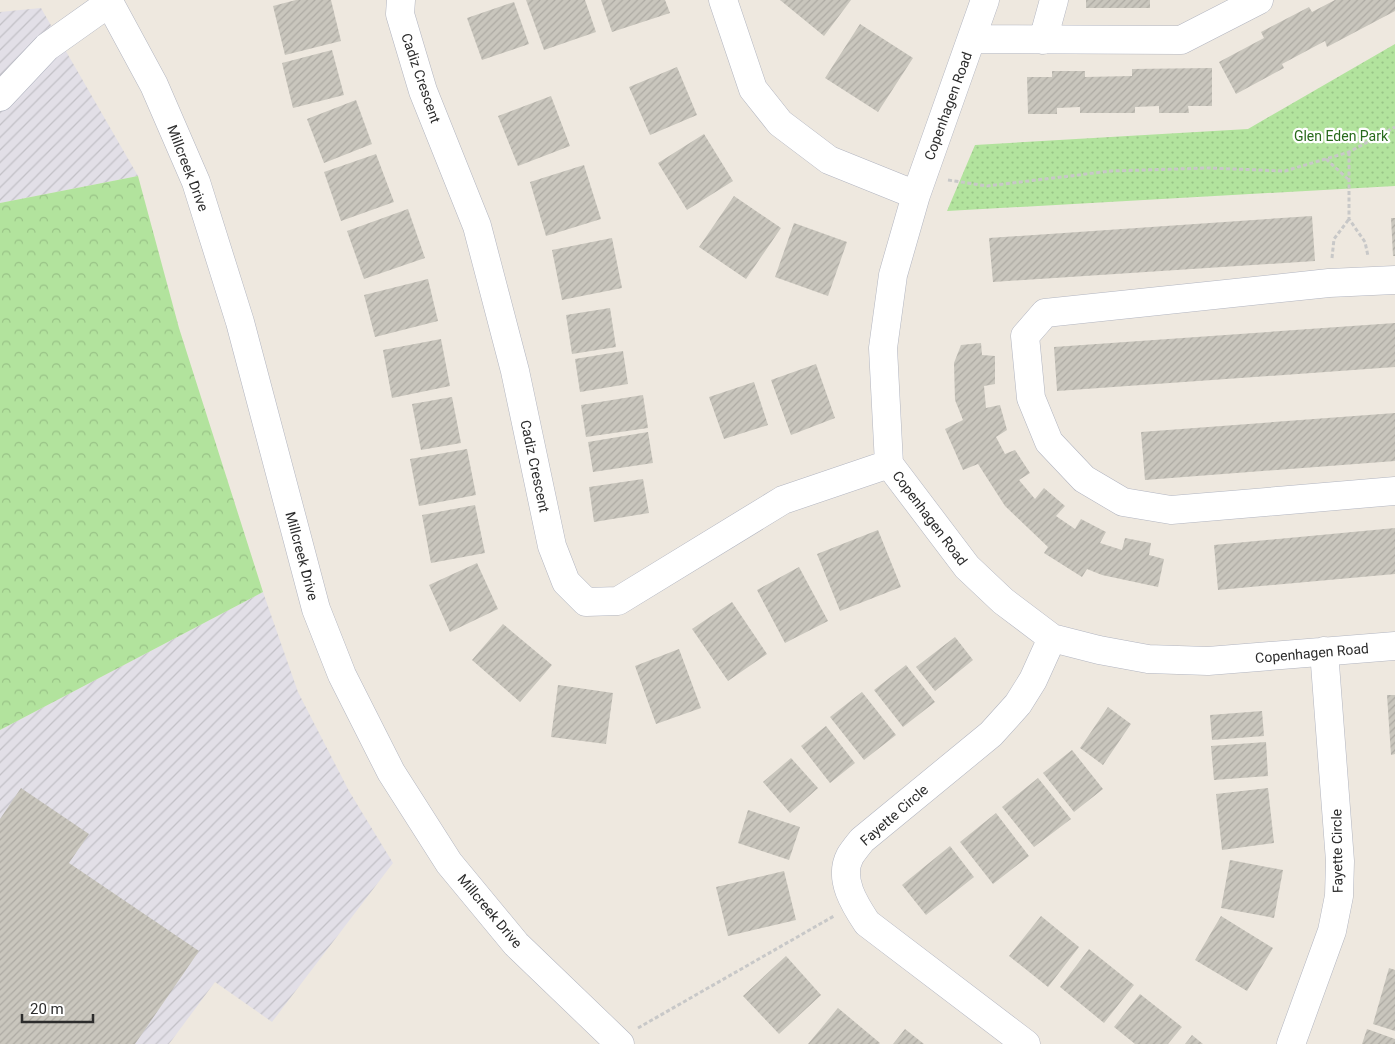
<svg xmlns="http://www.w3.org/2000/svg" width="1395" height="1044" font-family="Roboto,sans-serif">
  <style>
    .industrial { fill: url(#industrial-furrows) }
    .grass { fill: url(#grass-dots) }
    .forest { fill: url(#forest-crowns) }
    .building { fill: url(#building-hatch) }
    .lines { fill: none; stroke-linecap: round; stroke-linejoin: round }
    .minor-casing { stroke: #b2b5c0; stroke-width: 29 }
    .path { stroke: #c8c8c8; stroke-width: 3; stroke-dasharray: 4 2.5; stroke-linecap: butt }
    .minor { stroke: #fff; stroke-width: 28 }
    .labels { text-anchor: middle; stroke-width: 4.5; stroke-linejoin: round; paint-order: stroke }
    .street-label { font-size: 14px; fill: #2c2c2c; stroke: #fff }
    .park-label { font-size: 14px; fill: #286a1c; stroke: #fff }
  </style>
  <defs>
    <pattern id="industrial-furrows" width="10" height="10" patternUnits="userSpaceOnUse" patternTransform="scale(1.25)"><rect width="10" height="10" fill="#e2dfe7"/><path d="M-1 1l2-2M0 10L10 0M9 11l2-2" fill="none" stroke="#c2c0c6"/></pattern>
    <pattern id="grass-dots" width="8" height="8" patternUnits="userSpaceOnUse" patternTransform="scale(1.25)"><rect width="8" height="8" fill="#b2e39d"/><path d="M2 2h.1M6 6h.1" fill="none" stroke="#99c387" stroke-width="1.8" stroke-linecap="round"/></pattern>
    <pattern id="forest-crowns" width="20" height="18" patternUnits="userSpaceOnUse" patternTransform="scale(1.25)"><rect width="20" height="18" fill="#b2e39d"/><path d="M2 6a3 3 0 1 1 6 0M12 15a3 3 0 1 1 6 0" fill="none" stroke="#99c387"/></pattern>
    <pattern id="building-hatch" width="6" height="6" patternUnits="userSpaceOnUse" patternTransform="scale(1.25)"><rect width="6" height="6" fill="#c9c6bd"/><path d="M-1 1l2-2M0 6l6-6M5 7l2-2" fill="none" stroke="#adaaa3"/></pattern>
  </defs>
  <rect width="100%" height="100%" fill="#eee8df"/>
  <!-- industrial -->
  <path class="industrial" d="M41,8L138,176L0,203V12Z
    M263,592L298,692L349,791L393,863L272,1022L215,982L169,1044H0V730Z"/>
  <!-- grass -->
  <path class="grass" d="M1395,44V186L947,211L975,145L1248,129Z"/>
  <!-- forest -->
  <path class="forest" d="M138,176L179,328L263,592L0,730V203Z"/>
  <!-- building -->
  <path class="building" d="M296,0H331L341,41L285,55L273,6Z
    M526,0H585L596,32L544,50Z
    M601,0H665L670,13L612,32Z
    M780,0H851L824,36Z
    M1086,0H1150V8H1086Z
    M1335,0H1395V11L1327,47L1325,41L1282,64L1284,68L1236,94L1219,62L1264,38L1261,32L1309,7L1312,12Z
    M514,2L529,44L482,60L467,18Z
    M860,24L913,58L878,112L825,78Z
    M332,50L344,95L293,108L282,63Z
    M677,67L697,115L650,135L629,87Z
    M1212,68V106H1188L1189,113H1159V106L1135,107V113H1080V107L1057,108V114H1028L1027,77H1052V71H1085V77L1132,76V69Z
    M551,96L570,146L518,166L498,116Z
    M356,100L372,144L324,163L307,119Z
    M704,134L733,181L687,210L658,163Z
    M376,154L394,202L341,221L324,172Z
    M584,165L601,219L546,236L530,182Z
    M734,196L781,228L746,279L699,247Z
    M408,209L425,258L364,279L347,231Z
    M1312,216L1315,261L993,282L989,238Z
    M1391,218H1395V256H1393Z
    M794,223L847,242L828,296L775,277Z
    M612,238L622,288L562,300L552,250Z
    M428,279L438,321L375,337L364,295Z
    M610,308L616,347L572,354L566,315Z
    M1395,323V367L1057,391L1054,347Z
    M441,339L450,386L392,398L383,350Z
    M981,343L982,355L995,356V384L984,386L986,408L1000,405L1007,430L996,437L1005,454L1015,450L1030,473L1019,480L1035,499L1044,488L1065,506L1056,516L1075,529L1081,519L1106,532L1100,543L1122,550L1125,538L1151,543L1149,555L1164,559L1158,587L1102,575L1087,569L1082,577L1044,553L1048,547L1005,506L978,464L963,470L945,429L963,420L955,400L954,363L961,345Z
    M623,351L628,384L580,392L575,359Z
    M816,364L835,418L791,435L771,380Z
    M754,382L768,425L724,439L709,397Z
    M643,395L648,428L586,437L581,405Z
    M452,397L461,443L421,450L412,404Z
    M1395,413V461L1145,480L1141,432Z
    M648,432L653,463L593,472L588,442Z
    M467,449L476,495L419,506L410,459Z
    M643,479L649,513L594,522L589,487Z
    M475,505L485,553L431,563L422,515Z
    M1395,528V574L1218,590L1214,545Z
    M878,530L901,587L840,611L817,554Z
    M477,563L498,609L450,632L429,585Z
    M799,567L828,621L785,643L757,590Z
    M732,602L767,654L728,681L692,629Z
    M503,624L552,665L520,702L472,660Z
    M955,637L973,660L935,691L916,667Z
    M679,649L701,708L656,724L635,666Z
    M906,665L935,702L903,727L874,690Z
    M558,685L613,693L606,744L551,737Z
    M862,692L896,735L864,760L830,717Z
    M1387,695H1395V754L1391,755Z
    M1108,707L1131,724L1103,765L1080,748Z
    M1262,711L1264,736L1212,740L1210,715Z
    M826,726L855,763L830,783L801,746Z
    M1266,742L1268,776L1214,780L1211,746Z
    M1072,750L1103,789L1074,812L1043,773Z
    M791,758L818,788L790,813L763,782Z
    M1038,778L1071,819L1034,847L1002,807Z
    M21,788L89,834L69,863L199,951L135,1044H0V819Z
    M1268,788L1274,843L1222,850L1216,794Z
    M748,810L800,827L789,860L738,843Z
    M996,813L1029,856L993,884L960,842Z
    M950,846L974,877L926,915L902,885Z
    M1230,860L1283,870L1274,918L1221,908Z
    M784,871L796,920L728,936L716,887Z
    M1041,916L1079,947L1048,987L1009,956Z
    M1221,916L1273,948L1247,991L1195,960Z
    M1089,949L1134,985L1104,1023L1060,987Z
    M786,956L821,995L779,1034L743,996Z
    M1389,968L1395,970V1031L1373,1024Z
    M1140,994L1182,1027L1168,1044H1135L1114,1027Z
    M838,1008L880,1043L879,1044H808Z
    M905,1029L924,1044H893Z
    M1367,1029L1395,1039V1044H1362Z
    M1192,1035L1203,1044H1185Z"/>
  <g class="lines">
    <!-- minor casing -->
    <g class="minor-casing">
      <path id="minor" d="M108,0L154,85L196,182L240,322L316,609L342,675L391,772L449,863L516,944L620,1044
        M401,0L400,14L423,91L477,226L515,371L552,546L566,582L586,602L618,601L783,500L889,464
        M723,0L753,89L780,123L829,160L916,195
        M985,0L916,195L893,275L883,348L889,464L967,567L1003,601L1052,638L1099,650L1148,659L1208,661L1395,646
        M972,39L1181,40L1259,0
        M1043,40L1054,0
        M0,97L47,47L109,3
        M1395,280L1329,283L1045,313L1025,336L1031,398L1049,442L1084,479L1123,502L1171,510L1395,491
        M1026,1044L867,923C855,905 838,879 850,856C853,851 858,845 862,840L991,734L1018,704L1033,680L1052,638
        M1291,1044L1332,931L1339,896L1340,861L1324,651"/>
    </g>
    <!-- path -->
    <path class="path" d="M1349,152V219L1365,242L1368,256
      M1326,159L1348,179
      M948,180L987,186L1111,171L1208,168L1285,171L1349,152L1395,127
      M1332,258L1334,239L1349,219
      M638,1028L834,916"/>
    <!-- minor -->
    <use href="#minor" class="minor"/>
  </g>
  <g class="labels">
    <!-- street labels -->
    <g class="street-label">
      <text transform="translate(421 78) rotate(71)" y="5">Cadiz Crescent</text>
      <text transform="translate(948 106) rotate(-70)" y="5">Copenhagen Road</text>
      <text transform="translate(188 168) rotate(69)" y="5">Millcreek Drive</text>
      <text transform="translate(535 466) rotate(78)" y="5">Cadiz Crescent</text>
      <text transform="translate(930 518) rotate(53)" y="5">Copenhagen Road</text>
      <text transform="translate(302 556) rotate(75)" y="5">Millcreek Drive</text>
      <text transform="translate(1312 653) rotate(-5)" y="5">Copenhagen Road</text>
      <text transform="translate(894 815) rotate(-41)" y="5">Fayette Circle</text>
      <text transform="translate(1337 851) rotate(-91)" y="5">Fayette Circle</text>
      <text transform="translate(490 911) rotate(50)" y="5">Millcreek Drive</text>
    </g>
    <!-- park labels -->
    <g class="park-label">
      <text x="1341" y="141">Glen Eden Park</text>
    </g>
  </g>
  <!-- scale -->
  <path d="M22 1014v8h71v-8" fill="none" stroke="#2c2c2c" stroke-width="2.5"/>
  <text x="30" y="1014" font-size="15" fill="#2c2c2c" stroke="#ffffff" stroke-width="4" paint-order="stroke">20 m</text>
</svg>
